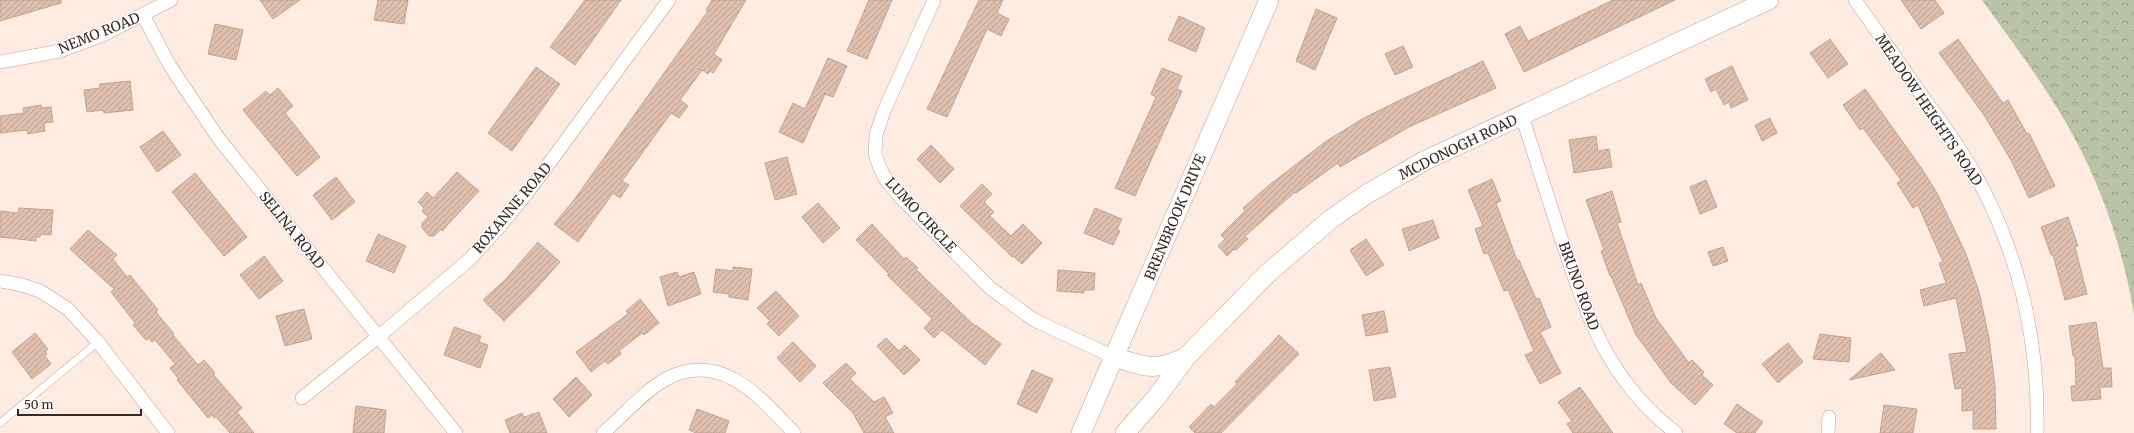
<svg xmlns="http://www.w3.org/2000/svg" width="2134" height="433" font-family="Merriweather,serif">
  <style>
    .forest { fill: url(#forest-crowns) }
    .building { fill: url(#building-hatch); stroke: #c0a393 }
    .lines { fill: none; stroke-linecap: round; stroke-linejoin: round }
    .lane-casing { stroke: #bea192; stroke-width: 8 }
    .street-casing { stroke: #bea192; stroke-width: 14 }
    .secondary-casing { stroke: #bea192; stroke-width: 20 }
    .lane { stroke: #fff; stroke-width: 7 }
    .street { stroke: #fff; stroke-width: 13 }
    .secondary { stroke: #fff; stroke-width: 19 }
    .labels { text-anchor: middle; stroke-width: 3; stroke-linejoin: round; paint-order: stroke }
    .street-label { font-size: 14px; fill: #352a24; stroke: #fdfdfd }
  </style>
  <defs>
    <pattern id="forest-crowns" width="20" height="18" patternUnits="userSpaceOnUse"><rect width="20" height="18" fill="#bbc3a7"/><path d="M2 6a3 3 0 1 1 6 0M12 15a3 3 0 1 1 6 0" fill="none" stroke="#999f88"/></pattern>
    <pattern id="building-hatch" width="6" height="6" patternUnits="userSpaceOnUse"><rect width="6" height="6" fill="#debeac"/><path d="M-1 1l2-2M0 6l6-6M5 7l2-2" fill="none" stroke="#bfa394"/></pattern>
  </defs>
  <rect width="100%" height="100%" fill="#feece2"/>
  <!-- forest -->
  <path class="forest" d="M1982,0H2134V314C2124,254 2104,193 2075,139C2049,90 2014,45 1982,0Z"/>
  <!-- building -->
  <path class="building" d="M0,0H61V3L0,21Z
    M260,0H300L273,19Z
    M378,0H408L404,24L374,20Z
    M585,0H621L575,65L550,47Z
    M712,0H746L714,54L722,60L713,73L710,71L708,74L702,70L680,100L688,106L679,118L671,113L622,181L629,185L620,198L613,193L578,242L554,224L574,200L708,11L706,10Z
    M869,0H892L867,59L847,51Z
    M979,0H1003L997,13L1009,19L1001,36L987,29L947,117L927,109Z
    M1613,0H1675L1524,72L1505,34L1520,26L1528,41Z
    M1901,0H1935L1944,13L1921,29Z
    M1316,9L1337,18L1315,70L1296,61Z
    M1179,16L1205,28L1196,52L1168,40Z
    M215,24L243,30L236,60L208,54Z
    M1830,39L1848,64L1828,78L1810,53Z
    M1958,39L2003,103L2008,100L2027,134L2029,133L2055,186L2029,198L2011,160L1984,115L1939,53Z
    M1403,46L1413,67L1395,75L1385,54Z
    M828,58L847,66L833,97L825,94L803,143L779,132L793,103L805,109Z
    M1483,61L1496,88L1409,127L1340,167L1338,163L1296,193L1295,192L1245,236L1248,239L1236,250L1234,249L1227,256L1218,246L1225,239L1221,235L1245,211L1243,208L1268,186L1325,142L1362,119L1396,102Z
    M1732,66L1748,100L1731,108L1729,102L1724,105L1716,89L1711,92L1705,79Z
    M536,67L560,84L512,151L488,133Z
    M1162,68L1182,76L1177,89L1182,91L1135,196L1115,188L1156,97L1151,94Z
    M130,81L133,110L104,113L103,110L87,112L84,90L100,88V84Z
    M278,88L293,106L285,113L320,157L297,176L243,110L266,91L270,95Z
    M1865,89L1922,169L1937,193L1966,254L1979,292L1989,338L1995,386L1996,429H1973V410L1962,411V388L1955,389L1949,354L1967,352L1956,298L1924,306L1920,290L1946,283L1939,263L1943,262L1918,205L1913,208L1897,183L1901,180L1863,128L1860,130L1843,105Z
    M41,105L42,108L51,107L53,122L44,123L45,131L28,134L27,130L0,133V116L24,113L23,108Z
    M1770,118L1777,133L1762,141L1755,125Z
    M163,131L181,155L157,172L140,147Z
    M1596,136L1598,151L1609,149L1612,167L1574,173L1569,140Z
    M931,145L954,169L940,183L917,159Z
    M787,157L797,194L775,200L765,163Z
    M457,172L479,191L442,231L441,229L434,236H429L422,228V223L428,217L422,211L424,208L418,202L427,192L433,198Z
    M195,173L247,237L224,256L172,192Z
    M336,177L355,202L332,220L313,195Z
    M1492,179L1501,201L1496,203L1517,260H1519L1536,299L1539,298L1551,327L1540,332L1561,373L1540,384L1525,355L1534,351L1508,290L1504,291L1488,253L1484,254L1475,229L1483,226L1468,190Z
    M1706,180L1717,207L1700,214L1690,187Z
    M982,184L992,194L984,202L994,212L990,216L1011,236L1023,224L1042,243L1022,264L1013,256L1012,257L960,206Z
    M1612,191L1621,222L1617,223L1638,285L1641,283L1656,318L1689,363L1692,360L1704,372L1702,375L1713,385L1695,405L1671,383L1636,335L1611,276H1610L1601,251L1604,250L1586,200Z
    M818,203L840,228L823,243L802,217Z
    M19,208L53,210L51,235L41,234L40,237H36V241L0,237V211L18,213Z
    M1095,208L1122,219L1117,229L1120,231L1113,245L1084,233Z
    M2068,217L2078,246L2075,247L2087,294L2065,300L2053,255H2051L2041,227Z
    M1433,220L1439,238L1409,251L1402,229Z
    M872,224L904,259L906,257L918,268L916,269L928,281L975,326L976,325L1001,344L985,365L942,330L934,338L924,328L932,319L887,275L889,274L856,240Z
    M88,230L117,255L113,259L127,277L130,275L158,310L156,312L174,334L173,335L198,365L204,360L215,373L213,374L242,408L237,412L254,433H230L216,417L214,418L212,415L208,418L177,380L179,379L170,368L175,364L155,340L152,342L149,338L146,340L133,325L135,323L111,292L114,289L70,249Z
    M378,234L406,246L394,273L366,261Z
    M1366,239L1384,265L1366,276L1350,250Z
    M538,242L560,262L533,292L504,321L483,300L506,279Z
    M1723,247L1728,261L1713,266L1708,252Z
    M264,256L283,281L259,299L240,275Z
    M733,267L752,269L748,300L729,297V294L713,292L716,269L733,271Z
    M1058,270L1095,273L1094,290H1084V293L1057,291Z
    M677,272L679,277L694,272L701,294L668,306L660,277Z
    M776,291L799,316L779,336L767,324L770,321L757,308Z
    M640,299L659,323L644,335L642,333L619,351L621,354L608,364L605,361L591,372L576,352L628,314L626,311Z
    M304,309L312,339L285,346L276,316Z
    M1384,311L1388,332L1366,336L1362,315Z
    M2096,322L2103,368H2111L2112,387H2100L2101,399L2072,401L2071,386H2076L2075,356H2073L2069,326Z
    M454,327L481,336L479,342L488,345L480,368L444,355Z
    M35,333L48,349L45,351L47,354L45,356L51,364L32,379L12,352Z
    M1820,334L1851,338L1849,362L1813,359Z
    M1279,335L1299,354L1221,433H1195L1189,427L1211,404L1214,407L1237,384L1235,382Z
    M886,338L899,351L905,345L920,360L904,375L877,346Z
    M793,342L816,366L800,382L777,358Z
    M1788,343L1803,362L1778,383L1762,364Z
    M1881,353L1895,370L1849,380Z
    M846,363L856,373L850,379L874,402L884,397L893,413L885,417L894,433H864L853,413L823,383Z
    M1390,367L1396,397L1374,401L1369,370Z
    M1032,370L1053,379L1037,413L1017,404Z
    M576,377L592,395L569,417L553,399Z
    M1580,387L1613,433H1573L1567,424L1572,421L1558,402Z
    M1737,404L1763,422L1755,433H1737L1724,424Z
    M1884,405L1917,409L1913,433H1880Z
    M356,406L386,410L384,433H353Z
    M697,409L729,421L725,433H696L689,430Z
    M539,412L547,433H510L505,420L522,413L524,417Z"/>
  <g class="lines">
    <!-- lane casing -->
    <g class="lane-casing">
      <path id="lane" d="M0,423L98,342"/>
    </g>
    <!-- street casing -->
    <g class="street-casing">
      <path id="street" d="M934,0L884,111L876,135L875,154L880,168L886,180L902,199L990,288L1034,320L1114,357
        M1855,0C1879,34 1903,68 1926,101C1947,130 1968,159 1984,191C2022,266 2039,349 2037,433
        M143,15L170,66L219,139L456,433
        M0,62L60,51L103,35L171,0
        M1522,116C1535,157 1548,197 1561,238C1587,316 1607,380 1676,433
        M0,281L22,285L40,291L68,309L98,342L168,433
        M302,398L378,337L470,259L501,225L528,192L669,0
        M603,433C622,417 644,391 666,379C721,350 760,397 794,433
        M1828,433L1829,417"/>
    </g>
    <!-- secondary casing -->
    <g class="secondary-casing">
      <path id="secondary" d="M1114,357C1146,367 1154,372 1186,357
        M1081,433L1269,0
        M1125,433L1156,398L1187,356L1268,273L1331,219L1367,194L1424,161L1769,0"/>
    </g>
    <!-- lane -->
    <use href="#lane" class="lane"/>
    <!-- street -->
    <use href="#street" class="street"/>
    <!-- secondary -->
    <use href="#secondary" class="secondary"/>
  </g>
  <g class="labels">
    <!-- street labels -->
    <g class="street-label">
      <text transform="translate(99 33) rotate(-22)" y="5">NEMO ROAD</text>
      <text transform="translate(1929 110) rotate(56)" y="5">MEADOW HEIGHTS ROAD</text>
      <text transform="translate(1458 147) rotate(-26)" y="5">MCDONOGH ROAD</text>
      <text transform="translate(512 208) rotate(-50)" y="5">ROXANNE ROAD</text>
      <text transform="translate(921 215) rotate(47)" y="5">LUMO CIRCLE</text>
      <text transform="translate(1175 217) rotate(-67)" y="5">BRENBROOK DRIVE</text>
      <text transform="translate(292 230) rotate(51)" y="5">SELINA ROAD</text>
      <text transform="translate(1579 286) rotate(70)" y="5">BRUNO ROAD</text>
    </g>
  </g>
  <!-- scale -->
  <path d="M18 409v6h123v-6" fill="none" stroke="#352a24" stroke-width="2"/>
  <text x="24" y="409" font-size="12" fill="#352a24" stroke="#fdfdfd" stroke-width="3" paint-order="stroke">50 m</text>
</svg>
